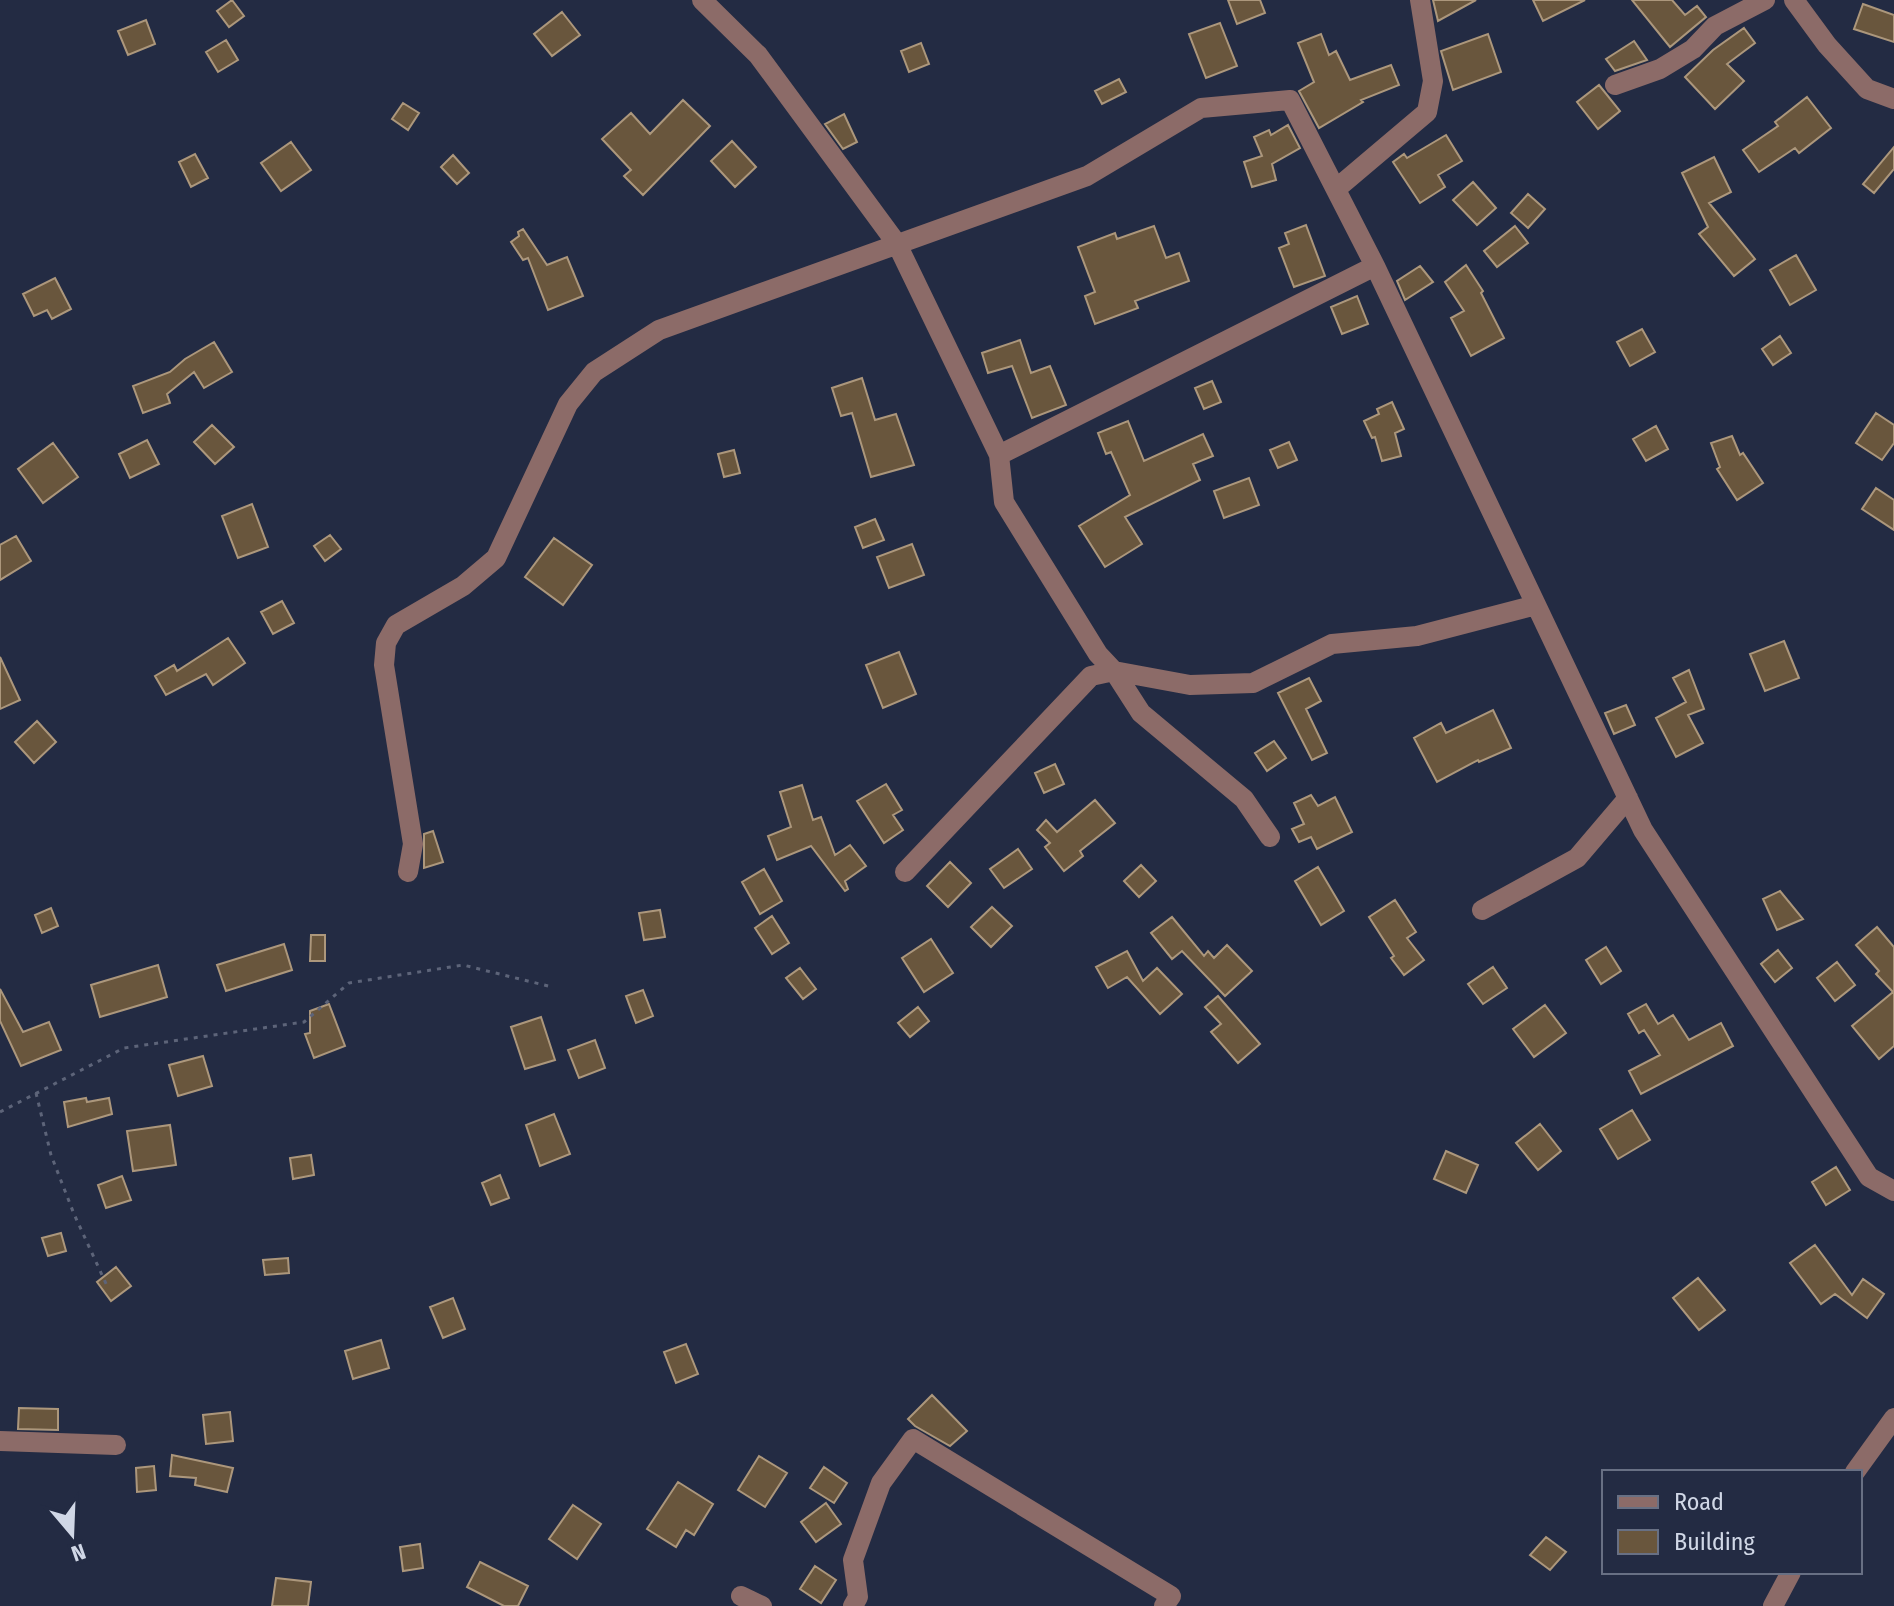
<svg xmlns="http://www.w3.org/2000/svg" width="1894" height="1606" font-family="'Fira Sans Condensed',sans-serif">
  <style>
    .building { fill: #69563d; stroke: #ac977c; stroke-width: 2 }
    .lines { fill: none; stroke-linecap: round; stroke-linejoin: round }
    .path { stroke: #5d6479; stroke-width: 3; stroke-dasharray: 4 6; stroke-linecap: butt }
    .minor { stroke: #8c6b68; stroke-width: 20 }
  </style>
  <rect width="100%" height="100%" fill="#232b43"/>
  <!-- building -->
  <path class="building" d="M232,0L244,16L229,27L217,11Z
    M1228,0H1260L1265,13L1237,24Z
    M1433,0H1476L1438,21Z
    M1533,0H1585L1543,21Z
    M1632,0H1672L1685,15L1697,6L1706,17L1670,47Z
    M1863,4L1894,15V42L1854,29Z
    M562,12L580,35L552,56L534,34Z
    M146,20L155,44L128,55L118,31Z
    M1220,23L1237,66L1206,78L1189,34Z
    M1744,28L1755,43L1727,64L1744,81L1715,109L1685,77L1713,50Z
    M1321,34L1329,55L1336,51L1350,80L1391,65L1399,85L1361,100L1363,102L1319,128L1299,91L1314,82L1298,43Z
    M1488,34L1501,72L1453,90L1441,51Z
    M226,40L238,60L218,72L206,52Z
    M1634,41L1647,60L1615,71L1606,59Z
    M921,43L929,64L909,72L901,51Z
    M1119,79L1126,92L1102,104L1095,91Z
    M1599,85L1620,111L1598,129L1577,102Z
    M1807,97L1831,128L1799,153L1795,148L1759,172L1743,150L1778,126L1775,122Z
    M683,100L710,126L643,195L624,176L631,170L602,139L631,113L650,134Z
    M403,103L419,113L408,130L392,119Z
    M844,114L857,142L843,149L825,124Z
    M1288,125L1300,148L1272,164L1276,180L1252,187L1244,162L1262,156L1254,137L1269,130L1271,135Z
    M1446,135L1462,161L1438,175L1445,187L1420,203L1393,162L1404,154L1407,158Z
    M732,141L756,167L735,187L711,161Z
    M291,142L311,170L281,191L261,163Z
    M1894,147V169L1874,193L1863,184Z
    M195,154L208,178L191,187L179,162Z
    M453,155L469,173L457,184L441,167Z
    M1714,157L1731,192L1709,203L1755,259L1734,276L1699,234L1708,227L1682,173Z
    M1473,182L1496,208L1477,225L1453,200Z
    M1528,194L1545,209L1528,228L1511,213Z
    M1306,225L1325,276L1294,287L1279,248L1289,244L1285,233Z
    M1154,226L1166,258L1179,253L1189,281L1135,301L1138,308L1095,324L1085,296L1095,292L1078,247L1115,233L1117,239Z
    M1515,226L1528,243L1497,267L1484,251Z
    M523,229L547,265L567,257L583,296L548,310L528,258L523,260L511,242L519,236L518,232Z
    M1796,255L1816,290L1790,305L1770,270Z
    M1466,265L1483,291L1481,293L1504,338L1471,356L1451,318L1464,311L1445,282Z
    M1420,266L1433,282L1405,300L1397,281Z
    M55,278L71,309L52,319L47,310L34,316L23,294Z
    M1357,296L1368,324L1342,334L1331,307Z
    M1642,329L1655,352L1630,366L1617,342Z
    M1780,336L1791,353L1773,365L1762,349Z
    M1020,340L1031,373L1050,366L1066,405L1032,418L1012,366L988,373L982,353Z
    M214,342L232,372L204,388L194,372L167,394L170,403L143,413L133,386L170,372L185,359Z
    M862,378L875,420L896,414L914,465L871,477L852,413L841,416L832,388Z
    M1212,381L1221,402L1204,409L1195,388Z
    M1392,402L1404,429L1395,433L1401,456L1382,461L1375,437L1372,438L1364,421L1379,414L1377,409Z
    M1876,413L1894,425V443L1882,460L1856,443Z
    M1128,421L1144,461L1203,434L1213,456L1193,464L1200,480L1125,517L1142,544L1105,567L1079,526L1130,495L1111,452L1106,454L1098,433Z
    M212,425L234,447L215,464L194,442Z
    M1656,426L1668,449L1646,461L1633,439Z
    M1732,436L1740,455L1743,453L1763,483L1737,500L1717,469L1720,467L1711,443Z
    M147,440L159,464L130,478L119,454Z
    M1289,442L1297,460L1278,468L1270,450Z
    M53,443L78,477L43,503L18,469Z
    M734,450L740,473L724,477L718,454Z
    M1249,478L1259,505L1224,518L1214,491Z
    M1876,488L1894,500V530L1862,509Z
    M252,504L268,547L238,558L222,516Z
    M875,519L884,540L863,548L855,527Z
    M330,535L341,549L325,561L314,546Z
    M16,536L31,561L0,580V545Z
    M554,538L592,565L563,605L525,577Z
    M912,544L924,575L889,588L877,557Z
    M282,601L294,623L273,634L261,612Z
    M228,638L245,663L213,685L206,674L166,695L155,676L174,665L177,671Z
    M1784,641L1799,678L1765,691L1750,654Z
    M899,652L916,694L883,708L866,665Z
    M0,657L20,700L0,709Z
    M1689,670L1704,709L1688,715L1703,743L1676,757L1656,718L1686,702L1673,678Z
    M1309,678L1321,701L1306,709L1327,753L1312,760L1278,693Z
    M1626,705L1635,725L1614,734L1605,713Z
    M1493,710L1511,748L1479,762L1478,760L1437,782L1414,738L1441,723L1446,733Z
    M37,721L56,742L34,763L15,742Z
    M1274,741L1286,758L1267,771L1255,753Z
    M1055,764L1064,784L1044,793L1035,773Z
    M886,784L902,810L893,815L903,830L884,843L857,801Z
    M802,785L813,820L821,817L835,855L850,845L866,866L845,881L848,889L845,891L811,846L777,860L768,836L791,827L780,792Z
    M1311,795L1318,806L1335,797L1352,832L1317,849L1311,837L1299,842L1292,829L1304,824L1294,803Z
    M1095,800L1115,823L1080,851L1083,856L1064,871L1045,847L1050,843L1037,830L1046,820L1057,832Z
    M433,831L443,862L424,868V834Z
    M1018,849L1032,869L1004,888L990,869Z
    M950,862L971,883L948,907L927,886Z
    M1141,865L1156,881L1139,897L1124,881Z
    M1318,867L1344,911L1321,925L1295,881Z
    M764,869L782,901L760,914L742,882Z
    M1780,891L1803,919L1777,930L1763,899Z
    M1395,900L1416,932L1407,938L1424,960L1404,975L1391,958L1394,956L1369,917Z
    M992,907L1012,926L991,947L971,927Z
    M51,908L58,926L42,933L35,915Z
    M660,910L665,937L644,940L639,913Z
    M772,916L789,943L772,954L755,928Z
    M1172,917L1204,956L1208,951L1214,958L1227,945L1252,971L1225,996L1182,951L1172,959L1151,933Z
    M1877,927L1894,947V1046L1879,1059L1852,1026L1893,992L1876,974L1879,971L1856,945Z
    M311,935H325V961H310Z
    M931,939L953,973L924,992L902,958Z
    M284,944L292,970L226,991L217,965Z
    M1606,947L1621,971L1601,984L1586,960Z
    M1778,950L1792,968L1775,982L1761,964Z
    M1127,951L1143,981L1157,968L1182,994L1160,1014L1127,977L1108,988L1096,967Z
    M1837,962L1855,985L1835,1001L1817,978Z
    M158,965L167,997L100,1017L91,985Z
    M1493,967L1507,988L1483,1004L1468,984Z
    M800,968L816,989L803,999L786,978Z
    M0,989L23,1032L49,1022L61,1050L21,1066L0,1021Z
    M643,990L653,1016L636,1023L626,996Z
    M1218,996L1260,1044L1238,1063L1211,1032L1221,1024L1205,1007Z
    M329,1004L345,1046L314,1058L305,1034L310,1033V1011Z
    M1646,1004L1658,1024L1673,1015L1689,1040L1721,1023L1733,1046L1641,1094L1629,1071L1660,1055L1644,1030L1639,1033L1628,1014Z
    M1545,1005L1566,1033L1534,1057L1513,1029Z
    M918,1007L929,1021L910,1037L898,1023Z
    M541,1017L555,1060L525,1069L511,1027Z
    M595,1040L605,1068L579,1078L568,1050Z
    M203,1056L212,1086L178,1096L169,1065Z
    M86,1098L87,1102L109,1098L112,1114L68,1127L64,1102Z
    M1632,1110L1650,1140L1618,1159L1600,1129Z
    M554,1114L570,1154L540,1166L526,1125Z
    M1540,1124L1561,1151L1538,1170L1516,1143Z
    M170,1125L176,1165L133,1171L127,1131Z
    M1446,1151L1478,1165L1466,1193L1434,1179Z
    M311,1155L314,1175L293,1179L290,1158Z
    M1836,1167L1850,1190L1826,1205L1812,1182Z
    M500,1175L509,1198L491,1205L482,1183Z
    M122,1176L131,1200L106,1208L98,1185Z
    M61,1233L66,1251L48,1256L42,1238Z
    M1815,1245L1852,1295L1863,1279L1884,1294L1867,1318L1835,1294L1821,1304L1790,1263Z
    M288,1258L289,1273L265,1275L263,1260Z
    M116,1267L131,1286L111,1301L97,1282Z
    M1698,1278L1725,1310L1699,1330L1673,1298Z
    M453,1298L465,1329L443,1338L430,1307Z
    M381,1340L389,1368L353,1379L345,1351Z
    M686,1344L698,1374L676,1383L664,1352Z
    M932,1395L967,1431L950,1446L915,1426L908,1419Z
    M19,1408L58,1409V1430L18,1429Z
    M230,1412L233,1441L206,1444L203,1415Z
    M172,1455L233,1468L227,1492L195,1485L196,1478L170,1476Z
    M759,1456L787,1473L765,1507L738,1490Z
    M154,1466L156,1490L137,1492L136,1468Z
    M824,1467L847,1483L834,1503L810,1488Z
    M678,1482L713,1504L694,1535L686,1530L676,1547L647,1529Z
    M826,1503L841,1524L816,1542L801,1522Z
    M573,1505L601,1524L577,1559L549,1539Z
    M1546,1537L1566,1552L1550,1570L1530,1555Z
    M420,1544L423,1568L403,1571L400,1547Z
    M480,1562L528,1586L518,1606H504L467,1587Z
    M815,1566L836,1580L821,1603L800,1589Z
    M276,1578L311,1582L308,1606H272Z"/>
  <g class="lines">
    <!-- path -->
    <path class="path" d="M36,1093L51,1155L74,1214L108,1288
      M0,1112L124,1048L304,1022L349,983L463,965L552,987"/>
    <!-- minor -->
    <path class="minor" d="M702,0L758,55L897,244L999,455L1375,266
      M1794,0L1827,45L1867,89L1894,99
      M1615,85L1660,69L1693,49L1715,26L1765,0
      M1336,189L1427,112L1433,81L1420,0
      M999,455L1004,502L1098,654L1114,671L1141,713L1244,799L1270,837
      M408,872L413,844L384,665L386,643L396,625L463,586L496,558L568,404L594,372L659,330L1087,176L1201,108L1290,100L1375,266L1643,830L1869,1177L1894,1191
      M905,872L1091,676L1114,671L1190,685L1253,683L1332,644L1417,636L1536,605
      M1482,910L1577,858L1628,798
      M0,1441L116,1445
      M1855,1472L1894,1418
      M741,1596L762,1606
      M853,1606L858,1597L853,1560L881,1483L913,1439L1171,1596L1164,1606
      M1773,1606L1791,1572"/>
  </g>
  <!-- legend -->
  <rect x="1602" y="1470" width="260" height="104" fill="#232b43" stroke="#687084" stroke-width="2"/>
  <rect x="1618" y="1496" width="40" height="12" fill="#8c6b68" stroke="#687084" stroke-width="2"/>
  <text x="1674" y="1510" font-size="24" fill="#d0d7e6">Road</text>
  <rect x="1618" y="1530" width="40" height="24" fill="#69563d" stroke="#687084" stroke-width="2"/>
  <text x="1674" y="1550" font-size="24" fill="#d0d7e6">Building</text>
  <!-- north arrow -->
  <g transform="translate(72 1534) rotate(161)" stroke="#232b43" stroke-width="6" paint-order="stroke">
  <path d="M0-6L14 30L0 20L-14 30Z" fill="#d0d7e6"/>
  <text y="-12" font-size="22" font-weight="bold" text-anchor="middle" fill="#d0d7e6">N</text>
  </g>
</svg>
